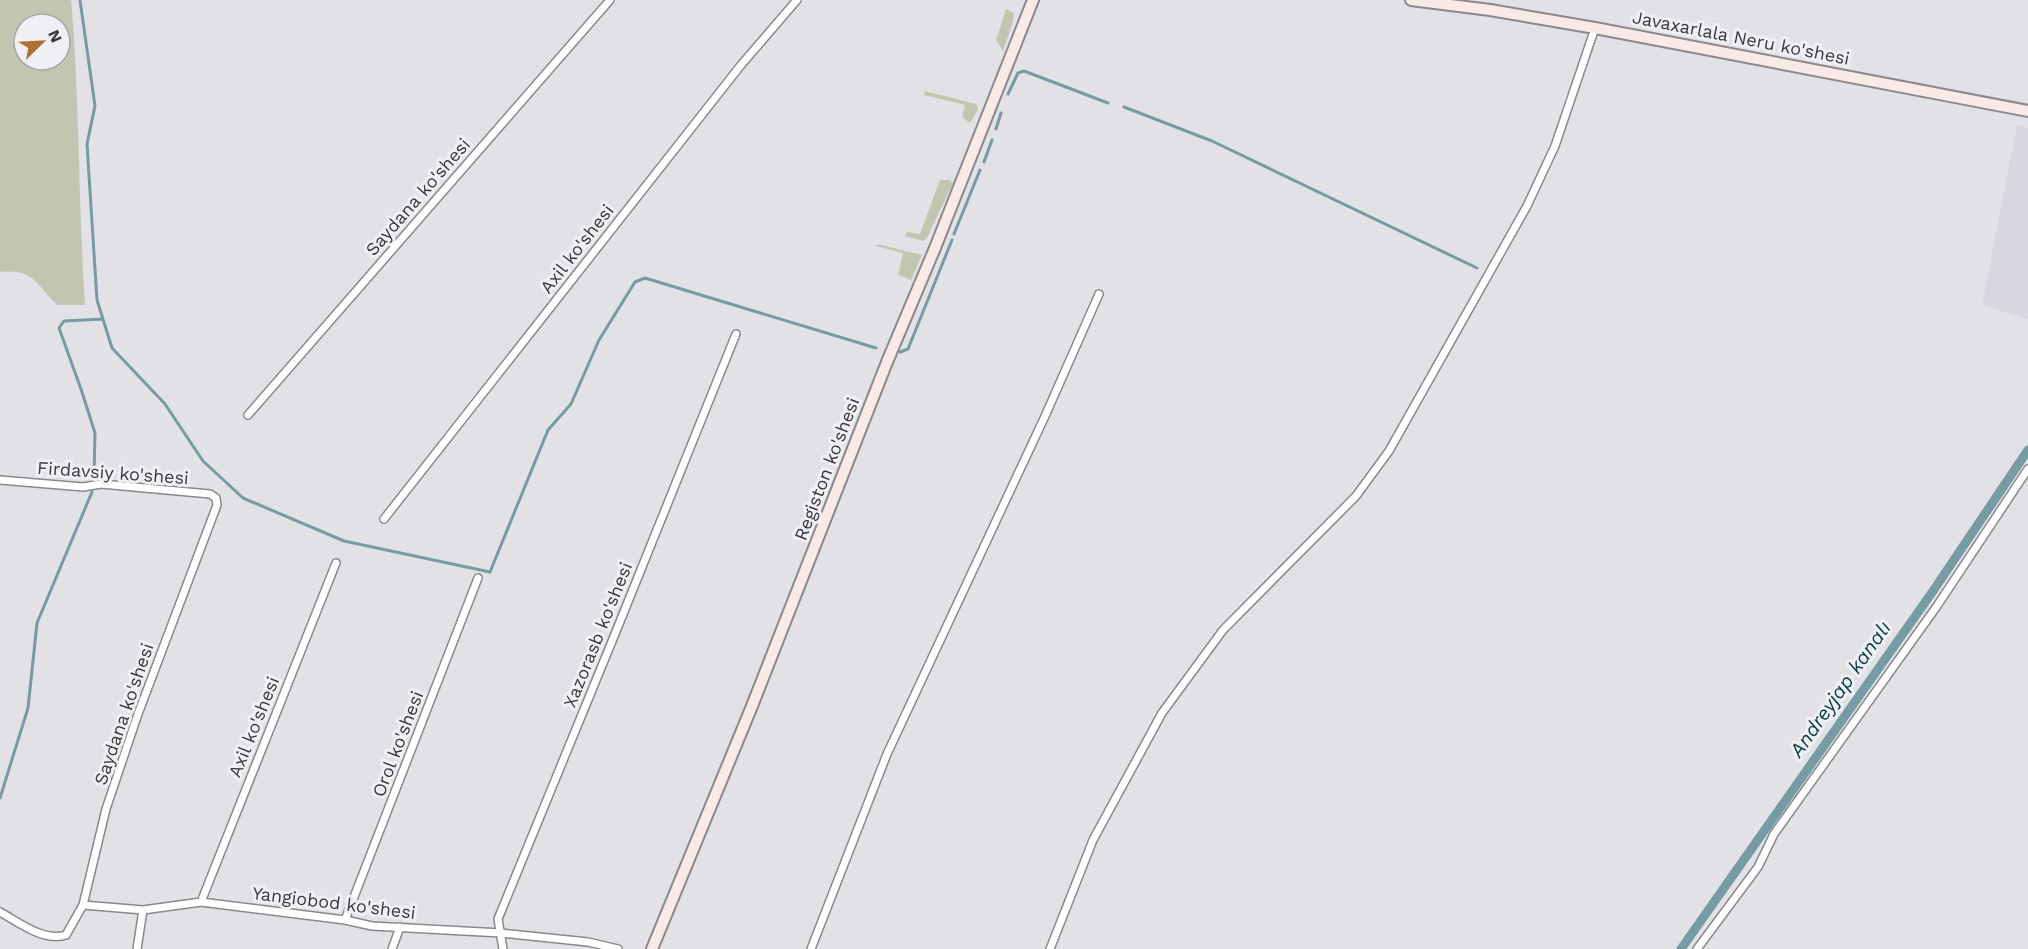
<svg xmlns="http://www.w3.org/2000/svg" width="2028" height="949" font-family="'Work Sans',sans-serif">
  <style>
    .built { fill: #d7d7e2 }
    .green { fill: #c2c6b1; fill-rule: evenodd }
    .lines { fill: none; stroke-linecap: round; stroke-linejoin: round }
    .stream { stroke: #769ba3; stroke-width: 3 }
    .canal { stroke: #769ba3; stroke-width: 9 }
    .street-casing { stroke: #89898c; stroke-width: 10 }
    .secondary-casing { stroke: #89898c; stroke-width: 14 }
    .street { stroke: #fff; stroke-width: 7 }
    .secondary { stroke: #fae9e6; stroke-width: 10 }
    .labels { text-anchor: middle; stroke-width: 6; stroke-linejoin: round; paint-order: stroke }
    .street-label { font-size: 18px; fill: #3a3a3c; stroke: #f0f0f4 }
    .water-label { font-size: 20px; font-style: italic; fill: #07424c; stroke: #f0f0f4 }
  </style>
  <rect width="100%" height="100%" fill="#e2e2e6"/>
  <!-- built -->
  <path class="built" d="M2017,125L2028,128V319L1982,305Z"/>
  <!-- green -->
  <path class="green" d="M0,0H71C80,101 78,203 85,305H57C35,283 34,269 0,272ZM24,24H60V60H24Z
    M1006,9L1014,13L1012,25L1003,51L996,40Z
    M925,91L976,104L978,109L970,123L962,117L965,105L924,95Z
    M940,180H949L953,183L927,238L923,241L905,236L907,232L920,234Z
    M877,244L922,255L911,280L898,275L903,253L876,246Z"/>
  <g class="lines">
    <!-- stream -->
    <path class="stream" d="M80,0L95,106L87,144L97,300L112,348L165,404L203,461L243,498L344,541L490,572L548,430L571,404L599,340L635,282L645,278L876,348
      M1008,94L1018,73L1024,71L1108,103
      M1124,107L1212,141L1477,268
      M996,129L1001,113
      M984,162L992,140
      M954,234L980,170
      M900,352L908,349L952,240
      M94,476L95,433L81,389L59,328L64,321L103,319
      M0,798L28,708L37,623L92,492"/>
    <!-- canal -->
    <path class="canal" d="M1681,949L1933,591L2028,450"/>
    <!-- street casing -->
    <g class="street-casing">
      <path id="street" d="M248,415L610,0
        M0,480L83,487L101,484L210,494L216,498L217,505L138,714L106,809L83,905L66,935C44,942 20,923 0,912
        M384,519L741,65L797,0
        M201,902L336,563
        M83,905L143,910L201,902L345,920L372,926L501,933L588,942L618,949
        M345,920L478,578
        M137,949L143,910
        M392,949L400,927
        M503,949L498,919L615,634L736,334
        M811,949L887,754L1046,414L1099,294
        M1050,949L1093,840L1162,713L1223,630L1356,496L1389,451L1527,206L1555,146L1595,28
        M1697,949L1758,867L1774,834L1937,606L2028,469"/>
    </g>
    <!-- secondary casing -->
    <g class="secondary-casing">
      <path id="secondary" d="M1411,0L1490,10L1595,28L2028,111
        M652,949L752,706L887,362L935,248L1033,0"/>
    </g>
    <!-- street -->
    <use href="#street" class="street"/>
    <!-- secondary -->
    <use href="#secondary" class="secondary"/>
  </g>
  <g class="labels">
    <!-- street labels -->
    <g class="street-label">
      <text transform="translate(1741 38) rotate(11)" y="6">Javaxarlala Neru ko'shesi</text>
      <text transform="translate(418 197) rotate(-49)" y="6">Saydana ko'shesi</text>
      <text transform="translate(577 249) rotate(-52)" y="6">Axil ko'shesi</text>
      <text transform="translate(827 469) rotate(-69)" y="6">Registon ko'shesi</text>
      <text transform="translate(113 473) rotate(4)" y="6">Firdavsiy ko'shesi</text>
      <text transform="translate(598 635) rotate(-68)" y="6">Xazorasb ko'shesi</text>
      <text transform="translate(124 714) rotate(-71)" y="6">Saydana ko'shesi</text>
      <text transform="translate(254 727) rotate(-68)" y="6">Axil ko'shesi</text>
      <text transform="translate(398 744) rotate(-69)" y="6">Orol ko'shesi</text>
      <text transform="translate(334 903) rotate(7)" y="6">Yangiobod ko'shesi</text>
    </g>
    <!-- water labels -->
    <g class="water-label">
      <text transform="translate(1840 689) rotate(-55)" y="7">Andreyjap kanalı</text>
    </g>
  </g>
  <!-- north arrow -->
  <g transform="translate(42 42) rotate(66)"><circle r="28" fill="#f0f0f4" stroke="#a7a7aa" stroke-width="1.5"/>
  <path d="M0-4.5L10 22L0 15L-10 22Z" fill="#ac7132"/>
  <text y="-9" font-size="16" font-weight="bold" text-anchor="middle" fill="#3a3a3c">N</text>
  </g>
</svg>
